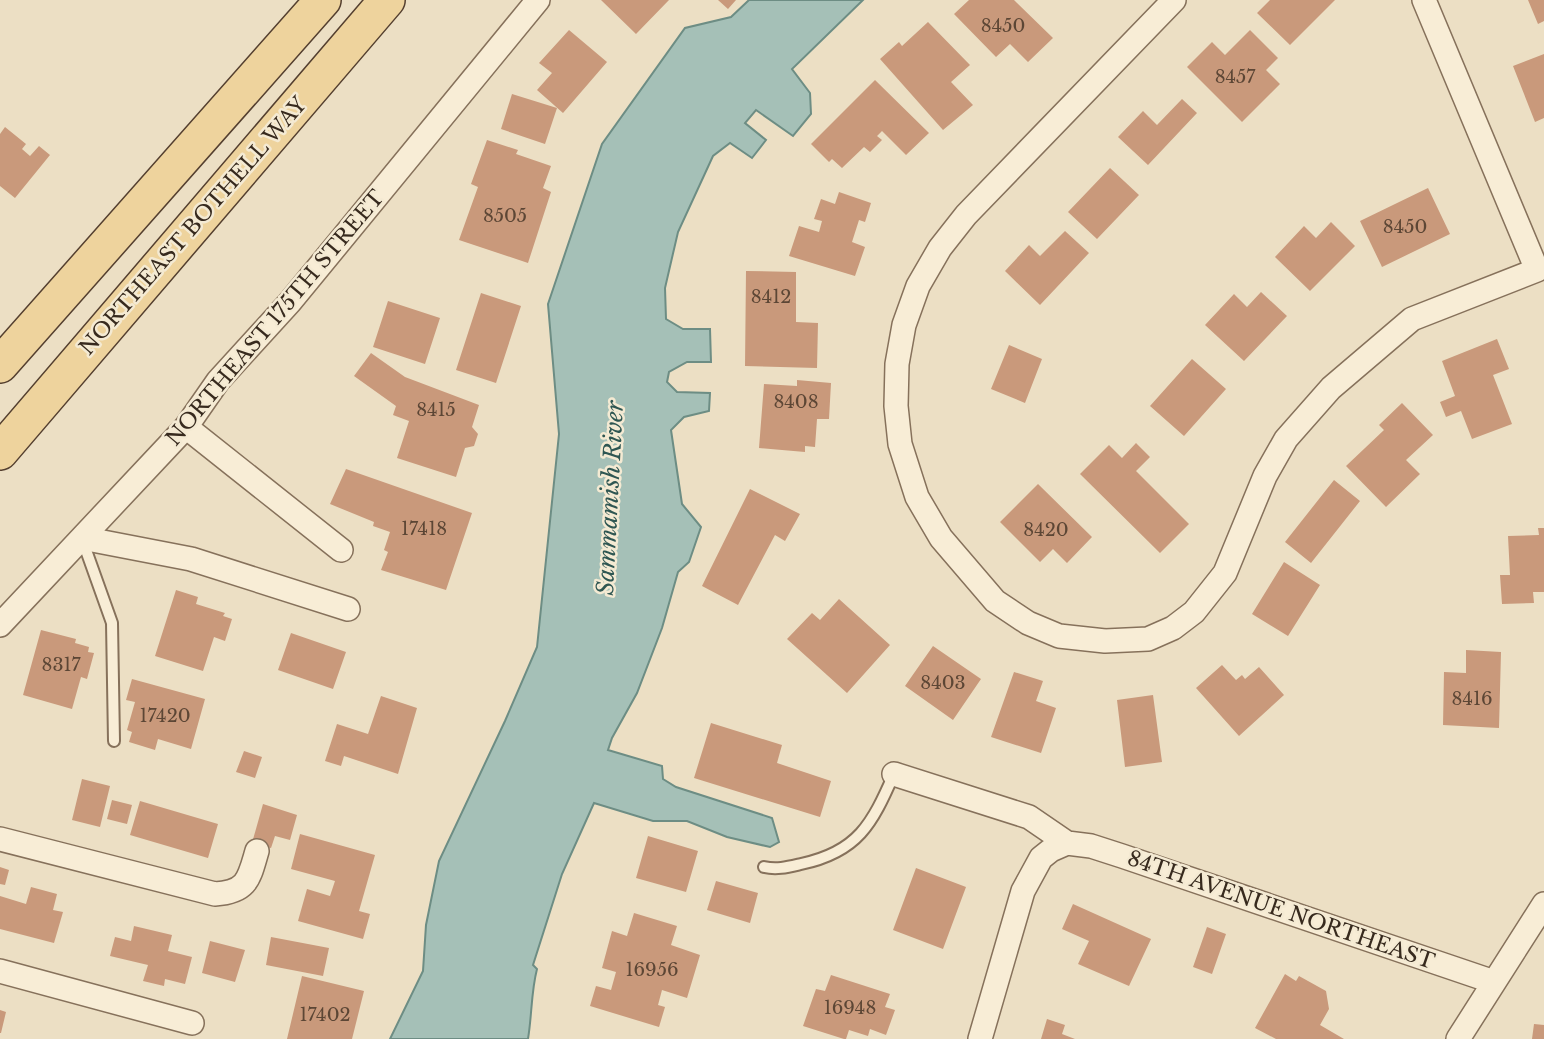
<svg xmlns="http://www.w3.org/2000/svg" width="1544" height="1039" font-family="'Libre Baskerville',serif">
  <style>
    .water { fill: #a5c0b7; stroke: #6d8d84; stroke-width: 2 }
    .building { fill: #c9997b }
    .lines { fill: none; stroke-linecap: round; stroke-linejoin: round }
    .service-casing { stroke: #86715b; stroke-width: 14 }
    .minor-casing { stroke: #86715b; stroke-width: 26 }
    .primary-casing { stroke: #543f2f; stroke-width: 38 }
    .service { stroke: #f8edd6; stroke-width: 10 }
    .minor { stroke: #f8edd6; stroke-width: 23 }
    .primary { stroke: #eed39d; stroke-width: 35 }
    .labels { text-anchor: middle; stroke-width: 5; stroke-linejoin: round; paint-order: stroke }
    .number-label { font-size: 18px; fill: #5c4635 }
    .street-label { font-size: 21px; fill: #372a1e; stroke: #f4ead3 }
    .water-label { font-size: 23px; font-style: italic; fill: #2e5652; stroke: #f4ead3 }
  </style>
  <rect width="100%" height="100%" fill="#ecdfc4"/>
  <!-- water -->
  <path class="water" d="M749,0H863L792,69L810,93L811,114L793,136L756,110L745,123L766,140L752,158L730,143L713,156L678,232L665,288L666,319L683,329H710L711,362H687L669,372L667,382L677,392L710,393L709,411L684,417L671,430L682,504L701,527L689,562L678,572L662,628L637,693L612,738L608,750L662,766L663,779L676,787L772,818L779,842L770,847L727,837L687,821H653L594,803L562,874L533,965L537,969C531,992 532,1015 528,1039H390L423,971L426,925L439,861L505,721L537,647L559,434L548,304L602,144L685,28L731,17Z"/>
  <!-- building -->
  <path class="building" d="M601,0H669L636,34Z
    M718,0H736L728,9Z
    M969,0H1014L1053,38L1028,62L1010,44L996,57L954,14Z
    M1270,0H1335L1290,45L1257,13Z
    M1528,0H1544V21L1538,24Z
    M928,22L970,65L951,82L973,105L943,130L880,59L899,42L902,46Z
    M569,30L607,62L563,113L537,90L552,73L539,63Z
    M1250,30L1278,58L1266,70L1280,84L1242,122L1187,67L1212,42L1225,55Z
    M1544,54V118L1535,122L1513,66Z
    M875,80L929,133L906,155L882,131L877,136L882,140L870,152L864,147L842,168L832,159L829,162L811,144Z
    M512,94L557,108L545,144L501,129Z
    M1182,99L1197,113L1148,165L1118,137L1143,111L1157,125Z
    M5,127L26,144L22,149L30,156L39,146L50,155L15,198L0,186V134Z
    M487,140L518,150L516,154L551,166L543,188L551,192L528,263L459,240L478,187L471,184Z
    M1110,168L1139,195L1097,239L1068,212Z
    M1428,188L1450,234L1382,267L1360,221Z
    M839,192L871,203L865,222L859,220L852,242L865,247L855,276L789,256L799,226L819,232L822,221L814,219L821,199L835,204Z
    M1331,222L1355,246L1310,291L1275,257L1304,226L1316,238Z
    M1065,231L1089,253L1040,305L1005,271L1029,245L1040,256Z
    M746,271L796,272V322L818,323L817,368L745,366Z
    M1261,292L1287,316L1244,361L1205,325L1234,294L1247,307Z
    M481,293L521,306L496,383L456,370Z
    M388,301L440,318L425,364L373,347Z
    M1497,339L1509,369L1493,375L1512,424L1472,439L1461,411L1446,417L1440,402L1455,396L1442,361Z
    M1009,345L1042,359L1025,403L991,389Z
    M371,353L405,377L479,405L472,427L478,434L474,446L465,448L456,477L397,458L409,421L393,415L396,406L354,376Z
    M1192,359L1226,389L1184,436L1150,406Z
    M797,380L831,383L829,419H817L815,447L805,446V452L759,448L764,384L797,386Z
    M1402,403L1433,435L1406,460L1420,474L1386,507L1346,466L1384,430L1379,425Z
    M1136,443L1150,457L1136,471L1189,524L1160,553L1080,474L1109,445L1122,458Z
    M346,469L472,513L446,590L381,570L388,552L384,550L390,532L373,526L374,522L330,504Z
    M1334,480L1360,501L1311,563L1285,542Z
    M1038,484L1092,537L1067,563L1053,549L1040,562L1000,522Z
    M750,489L800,514L785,541L775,535L738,605L702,586Z
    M1538,528H1544V592H1533L1534,603L1502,604L1500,575H1510L1508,536L1539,535Z
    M1284,562L1320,585L1288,636L1252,614Z
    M176,590L198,597L196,604L225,613L223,616L232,619L225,641L214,637L203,671L155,656Z
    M839,599L890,645L847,693L787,639L812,613L820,620Z
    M41,630L76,639L75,643L89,647L88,652L94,653L87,679L81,677L72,709L23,695Z
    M291,633L346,652L333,689L278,670Z
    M933,646L981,679L953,720L905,686Z
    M1466,650L1501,652L1499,728L1443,725L1444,672L1466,673Z
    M1222,665L1236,680L1242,675L1245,679L1259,667L1284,695L1239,736L1196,688Z
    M1014,672L1043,681L1036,701L1056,708L1041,753L991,737Z
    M132,679L205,699L191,749L158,739L155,750L129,742L132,732L127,730L135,702L126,700Z
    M1153,695L1162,762L1125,767L1117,700Z
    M381,696L417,708L398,774L344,756L341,766L325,761L337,724L368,734Z
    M711,723L782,745L777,763L831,781L820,817L694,778Z
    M244,751L262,757L255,778L236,772Z
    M82,779L110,786L100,827L72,820Z
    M112,800L132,805L127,824L107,819Z
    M140,801L218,824L208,858L130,835Z
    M263,804L297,815L290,840L275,836L271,848L252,843Z
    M300,834L375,855L359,911L370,914L363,939L298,921L307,889L330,896L335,881L291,869Z
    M648,836L698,851L686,892L636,878Z
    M0,867L9,870L5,885L0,884Z
    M916,868L966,887L943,949L893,930Z
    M716,881L758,893L750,923L707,910Z
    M31,887L57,894L53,910L63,912L54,943L0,929V896L26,904Z
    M1073,904L1151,939L1129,986L1078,964L1089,941L1062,929Z
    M634,913L677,926L671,945L700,955L687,998L662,990L658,1005L665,1007L659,1027L590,1006L596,986L611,990L616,972L602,968L612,931L627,936Z
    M134,926L172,935L168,951L192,957L185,984L165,979L164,986L143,981L148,965L110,956L115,937L131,941Z
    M1207,927L1226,934L1212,974L1193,967Z
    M271,937L329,948L323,976L266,965Z
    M210,941L245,950L235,982L202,973Z
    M1285,974L1296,981L1299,976L1326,991L1329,1009L1320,1025L1344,1039H1276L1255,1028Z
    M831,975L890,994L885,1007L895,1010L886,1035L870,1029L868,1036L849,1030L846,1039H844L803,1026L816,989L825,991Z
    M302,976L364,991L352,1039H287Z
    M0,1010L6,1012L1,1033H0Z
    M1047,1019L1065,1025L1062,1034L1075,1039H1041Z
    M1534,1024L1544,1025V1039H1532Z"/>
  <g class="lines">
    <!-- service casing -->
    <g class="service-casing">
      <path id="service" d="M82,539L112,623L114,741
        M764,867C777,870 788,867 801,864C858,852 872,824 894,774"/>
    </g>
    <!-- minor casing -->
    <g class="minor-casing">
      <path id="minor" d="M1174,0L966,215L940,248L918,286L904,325L897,364L896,406L900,444L917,497L941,538L995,601L1028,623L1059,636L1105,641L1148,639L1173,628L1194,612L1225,573L1265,476L1286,439L1331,388L1412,319L1537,270L1424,0
        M186,427L341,550
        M82,538L191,559L348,609
        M0,625L186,427L218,381L290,302L538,0
        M894,774L1029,817L1067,843L1091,846L1122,856L1494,982
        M0,839L215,894C248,892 249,878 257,851
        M0,971L192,1023
        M980,1039L1023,891L1041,858L1051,850L1067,843
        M1458,1039L1544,904"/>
    </g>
    <!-- primary casing -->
    <g class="primary-casing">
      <path id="primary" d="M0,365L323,0
        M0,452L387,0"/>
    </g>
    <!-- service -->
    <use href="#service" class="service"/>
    <!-- minor -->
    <use href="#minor" class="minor"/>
    <!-- primary -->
    <use href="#primary" class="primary"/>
  </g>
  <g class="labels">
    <!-- number labels -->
    <g class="number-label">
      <text x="1003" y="32">8450</text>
      <text x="1235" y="83">8457</text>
      <text x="505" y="222">8505</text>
      <text x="1405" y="233">8450</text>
      <text x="771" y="303">8412</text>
      <text x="796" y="408">8408</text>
      <text x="436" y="416">8415</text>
      <text x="424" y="535">17418</text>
      <text x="1046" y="536">8420</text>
      <text x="61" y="671">8317</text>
      <text x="943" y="689">8403</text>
      <text x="1472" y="705">8416</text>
      <text x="165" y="722">17420</text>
      <text x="652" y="976">16956</text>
      <text x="850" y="1014">16948</text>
      <text x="325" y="1021">17402</text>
    </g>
    <!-- street labels -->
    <g class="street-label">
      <text transform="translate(193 226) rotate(-49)" y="7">NORTHEAST BOTHELL WAY</text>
      <text transform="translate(275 318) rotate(-50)" y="7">NORTHEAST 175TH STREET</text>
      <text transform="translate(1281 910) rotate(19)" y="7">84TH AVENUE NORTHEAST</text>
    </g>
    <!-- water labels -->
    <g class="water-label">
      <text transform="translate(610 498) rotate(-87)" y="8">Sammamish River</text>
    </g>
  </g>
</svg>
